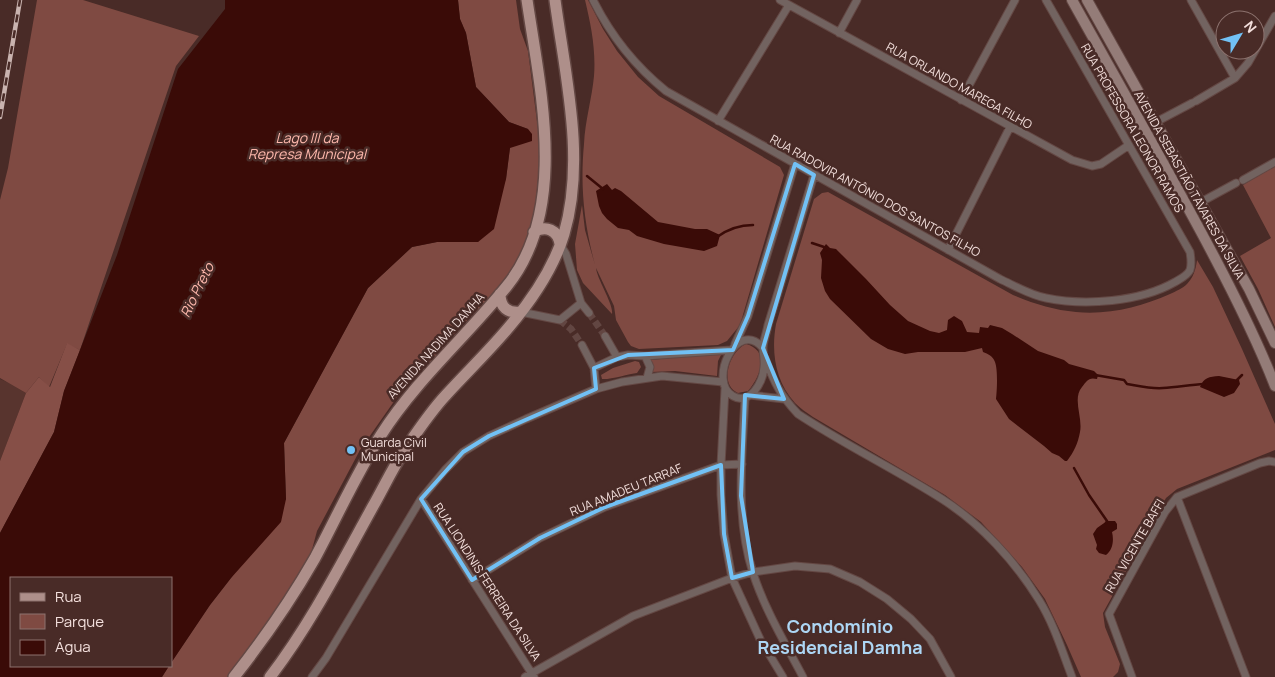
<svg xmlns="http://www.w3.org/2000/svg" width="1275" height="677" font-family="Manrope,sans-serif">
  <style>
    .built { fill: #58342e }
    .green { fill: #7f4a42 }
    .forest { fill: #864f47 }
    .water { fill: #3a0b07 }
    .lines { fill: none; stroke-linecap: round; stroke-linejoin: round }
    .stream { stroke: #3a0b07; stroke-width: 2.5 }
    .minor-tunnel { stroke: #624642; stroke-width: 7; stroke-dasharray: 7 3.5; stroke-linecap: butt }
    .minor-casing { stroke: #644844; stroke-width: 9 }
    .secondary-casing { stroke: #644844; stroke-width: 12 }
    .primary-casing { stroke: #644844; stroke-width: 14 }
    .minor { stroke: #726360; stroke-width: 7 }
    .secondary { stroke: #947c78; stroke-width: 10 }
    .primary { stroke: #ae8f8a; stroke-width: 11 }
    .rail-casing { stroke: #c9b3af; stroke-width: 4.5 }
    .rail { stroke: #492b27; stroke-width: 2.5; stroke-dasharray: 8; stroke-linecap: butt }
    .marked { fill: none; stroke: #72c1f5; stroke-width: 4; stroke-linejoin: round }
    .poi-dot { fill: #72c1f5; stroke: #492b27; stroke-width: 2 }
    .labels { text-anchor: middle; stroke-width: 5; stroke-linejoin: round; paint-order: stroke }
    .street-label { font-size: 12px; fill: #f3dfdc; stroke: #492b27 }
    .poi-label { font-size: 12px; fill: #f3dfdc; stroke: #492b27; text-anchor: start }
    .water-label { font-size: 14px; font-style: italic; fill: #feb8ac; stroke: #492b27 }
    .district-label { font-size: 18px; font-weight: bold; fill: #add6f4; stroke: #492b27 }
  </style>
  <rect width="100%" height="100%" fill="#492b27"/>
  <!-- built -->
  <path class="built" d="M0,379L9,383L26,393L0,461Z"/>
  <!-- green -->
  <path class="green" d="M37,0H83L199,36L176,66L80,350L67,344L49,387L39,377L26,393L0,378V200L8,168Z
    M458,0H516L520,29L528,51L539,137V168L535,209L525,245L509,275L483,308L476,311L454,334L450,344L427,368H420L402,390L360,450L317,531L310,557L285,601L229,677H162L169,666H171V663L210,605L231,578L286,499L284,443L368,288L412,247L437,242H478L506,179L510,147L520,144L528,129L509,122L476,87L466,33L460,19Z
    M585,0H588L603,29L617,51L638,77L659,96L780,167L784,175L740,325L727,341L718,345L639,349L631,346L628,342L616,320L614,306L596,268C597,279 614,305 612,314L583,283L577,270L575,244L582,205L585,230L595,265C584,223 580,187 584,144C585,121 592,98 594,76C596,50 591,25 585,0Z
    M1275,166V327L1258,289L1240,256L1271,238L1243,185Z
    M828,192L1013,295C1034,304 1054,310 1076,312C1109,315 1141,307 1170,294C1176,291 1182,289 1187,284C1193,278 1196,269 1197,260L1213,287L1242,349L1275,424V450L1177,489L1166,498L1103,613L1105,627L1120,664L1118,672L1113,677H1081L1067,645L1045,599L1022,567L981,522L945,495L813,417C807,413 800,408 795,403C775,381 771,352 776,324L814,199L822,193Z
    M746,344C771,351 760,377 748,391L738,393C718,384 730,351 746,344Z
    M722,353L718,361L717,376L675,371L651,372L650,360Z
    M635,361L639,362L641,367L637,373C629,374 609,380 602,379L601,375L613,368Z"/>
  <!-- forest -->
  <path class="forest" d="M67,343L80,350L64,391L54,432L0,533V461L26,393L39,377L50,387Z"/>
  <!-- water -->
  <path class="water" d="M225,0H458L460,19L466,33L476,87L509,122L528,129L532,134V141L510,148L506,179L494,229L478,242H437L412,247L368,288L284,443L286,499L281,522L231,578L210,605L171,663V578H11V666H169L162,677H0V533L54,432L64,391L117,255L178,69L225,9Z
    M607,184L612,190L615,188L621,191L658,222L695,229H707L720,235L717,246L704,251L664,244L637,236L629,230L618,228L607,219L602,213L599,206L596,191Z
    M826,244L830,248L836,249L866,279L890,305L908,321L930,331L939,333L947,330L948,320L954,316L962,321L967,332L979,333L980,327L988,328L990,325L1002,328L1012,334L1038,351L1064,360L1069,364L1094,371L1098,375L1097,379C1088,377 1087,381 1082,387C1072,399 1083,417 1080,432C1078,443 1074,452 1067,461H1065L1059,456L1052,453L1044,446L1009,419L996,399C997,391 998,370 995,362C993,356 988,354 983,352L982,348L965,352H918L905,354L888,349L871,339L830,299L825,291L821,278L822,260L820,253Z
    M1219,376L1239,380L1240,384L1234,393L1224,397L1200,387C1204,377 1209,377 1219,376Z
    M1107,521H1115L1117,524V529L1112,532C1114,540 1113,550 1106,555L1099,553L1096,549L1097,545L1093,534L1097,528Z"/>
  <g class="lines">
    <!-- stream -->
    <path class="stream" d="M587,176L603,189
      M717,237C728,229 739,225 753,225
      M812,243L824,247L826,250
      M1095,375L1124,380L1127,384C1139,386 1151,389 1163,388C1177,387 1190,385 1204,384
      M1237,380L1242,375
      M1074,468L1089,495L1107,521L1106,523"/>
    <!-- minor-tunnel -->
    <path class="minor-tunnel" d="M589,313L605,336
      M560,320L571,329L582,345"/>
    <!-- minor casing -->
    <g class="minor-casing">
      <path id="minor" d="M593,0C611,36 635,66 666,91L1000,279C1015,286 1030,295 1046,298C1085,306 1140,302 1175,282C1180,279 1187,276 1190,270C1192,264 1191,258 1190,252L1046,0
        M780,0L1072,160L1092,166L1101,164L1129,145
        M1191,0L1235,78
        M839,33L857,0
        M961,100L1015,0
        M1196,101L1235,78L1248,63L1275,16
        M718,121L789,5
        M1156,122L1192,103
        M1243,180L1275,162
        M1201,202L1236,183
        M948,250L1010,127
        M581,303L589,313
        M521,312L560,320L581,303L566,254L560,244
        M605,336L617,357
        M735,344L748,316L795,164
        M582,345L594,368L596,389
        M763,348C737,317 707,382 733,396C750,406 763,382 764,367C765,360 763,355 763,348C763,341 767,332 768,325L814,175
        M645,356L650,367L647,378
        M765,358C774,382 780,395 798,414C845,445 895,469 942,499C981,524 1015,561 1039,600C1054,624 1062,651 1072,677
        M594,368L617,357L628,355L645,356L731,350
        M725,389L721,465V495L724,534L732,578L760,639L783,677
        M750,395L784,399
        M745,398C742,455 735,517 753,573C765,610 785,643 803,677
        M1177,497L1246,677
        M421,499L534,677
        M472,580L540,538L605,507L721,465L742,464
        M312,677L326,658L421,499L445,470L463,452L489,436L526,419L596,389L622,382L662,376L723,382
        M525,677L633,616L732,578L753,572L795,566L830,569L860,582L887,599L911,619L930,639L951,677
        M1132,677L1109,614L1165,512L1177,497L1260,463L1269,461L1275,462"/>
    </g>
    <!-- secondary casing -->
    <g class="secondary-casing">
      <path id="secondary" d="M1072,0C1115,77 1159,154 1201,232C1228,282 1254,332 1275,386
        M1087,0L1249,289L1275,343"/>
    </g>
    <!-- primary casing -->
    <g class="primary-casing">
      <path id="primary" d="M534,232C546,225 558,230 560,244
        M500,294C500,307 508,314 521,312
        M234,677C264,639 291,600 315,558C337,517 356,474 381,435C416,380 466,337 507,286C569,209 540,89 527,0
        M270,677C310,625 340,566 372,508C383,489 392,469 404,451C417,432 430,412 446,395C467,372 489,351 509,327C531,301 554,267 564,234C586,159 565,75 555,0"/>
    </g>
    <!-- minor -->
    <use href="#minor" class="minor"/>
    <!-- secondary -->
    <use href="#secondary" class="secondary"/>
    <!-- primary -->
    <use href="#primary" class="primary"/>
    <!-- rail casing -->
    <g class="rail-casing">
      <path id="rail" d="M0,117L20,0"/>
    </g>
    <!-- rail -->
    <use href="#rail" class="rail"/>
  </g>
  <!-- marked area -->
  <path class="marked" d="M795,164L814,175L763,348L784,399L745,395L741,496L753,572L732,578L724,534L721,465L605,507L540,538L472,580L421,499L463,452L489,436L596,389L594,368L628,355L733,350L748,316Z"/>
  <!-- markers -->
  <circle class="poi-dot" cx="351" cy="450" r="5"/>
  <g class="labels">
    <!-- street labels -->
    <g class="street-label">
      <text transform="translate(959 86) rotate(29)" y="4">RUA ORLANDO MAREGA FILHO</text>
      <text transform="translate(1132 128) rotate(60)" y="4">RUA PROFESSORA LEONOR RAMOS</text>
      <text transform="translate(1189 185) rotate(61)" y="4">AVENIDA SEBASTIÃO TAVARES DA SILVA</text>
      <text transform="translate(875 196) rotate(29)" y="4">RUA RADOVIR ANTÔNIO DOS SANTOS FILHO</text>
      <text transform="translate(436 346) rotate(-48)" y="4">AVENIDA NADIMA DAMHA</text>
      <text transform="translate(626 490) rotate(-22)" y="4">RUA AMADEU TARRAF</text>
      <text transform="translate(1135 546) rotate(-60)" y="4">RUA VICENTE BAFFI</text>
      <text transform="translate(487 582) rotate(57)" y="4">RUA LIONDINIS FERREIRA DA SILVA</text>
    </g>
    <!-- poi labels -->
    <g class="poi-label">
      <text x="361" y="447">Guarda Civil<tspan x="361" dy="14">Municipal</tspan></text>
    </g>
    <!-- water labels -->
    <g class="water-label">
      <text x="307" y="143">Lago III da<tspan x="307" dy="16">Represa Municipal</tspan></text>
      <text transform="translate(197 290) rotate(-64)" y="5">Rio Preto</text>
    </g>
    <!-- district labels -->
    <g class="district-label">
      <text x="840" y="633">Condomínio<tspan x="840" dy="21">Residencial Damha</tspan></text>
    </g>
  </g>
  <!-- legend -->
  <rect x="10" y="577" width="162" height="90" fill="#492b27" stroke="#8d736f"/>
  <rect x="20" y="593" width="25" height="8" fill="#ae8f8a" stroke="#8d736f"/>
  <text x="55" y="602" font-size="15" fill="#f3dfdc">Rua</text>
  <rect x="20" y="614" width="25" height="15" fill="#7f4a42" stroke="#8d736f"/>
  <text x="55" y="627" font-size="15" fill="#f3dfdc">Parque</text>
  <rect x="20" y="640" width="25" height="15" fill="#3a0b07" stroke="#8d736f"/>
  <text x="55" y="652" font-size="15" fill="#f3dfdc">Água</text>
  <!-- north arrow -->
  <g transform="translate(1240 35) rotate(52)"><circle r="24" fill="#492b27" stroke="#8d736f"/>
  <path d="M0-4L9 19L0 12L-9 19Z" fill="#72c1f5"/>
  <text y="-8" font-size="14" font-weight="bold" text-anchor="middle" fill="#f3dfdc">N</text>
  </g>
</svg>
